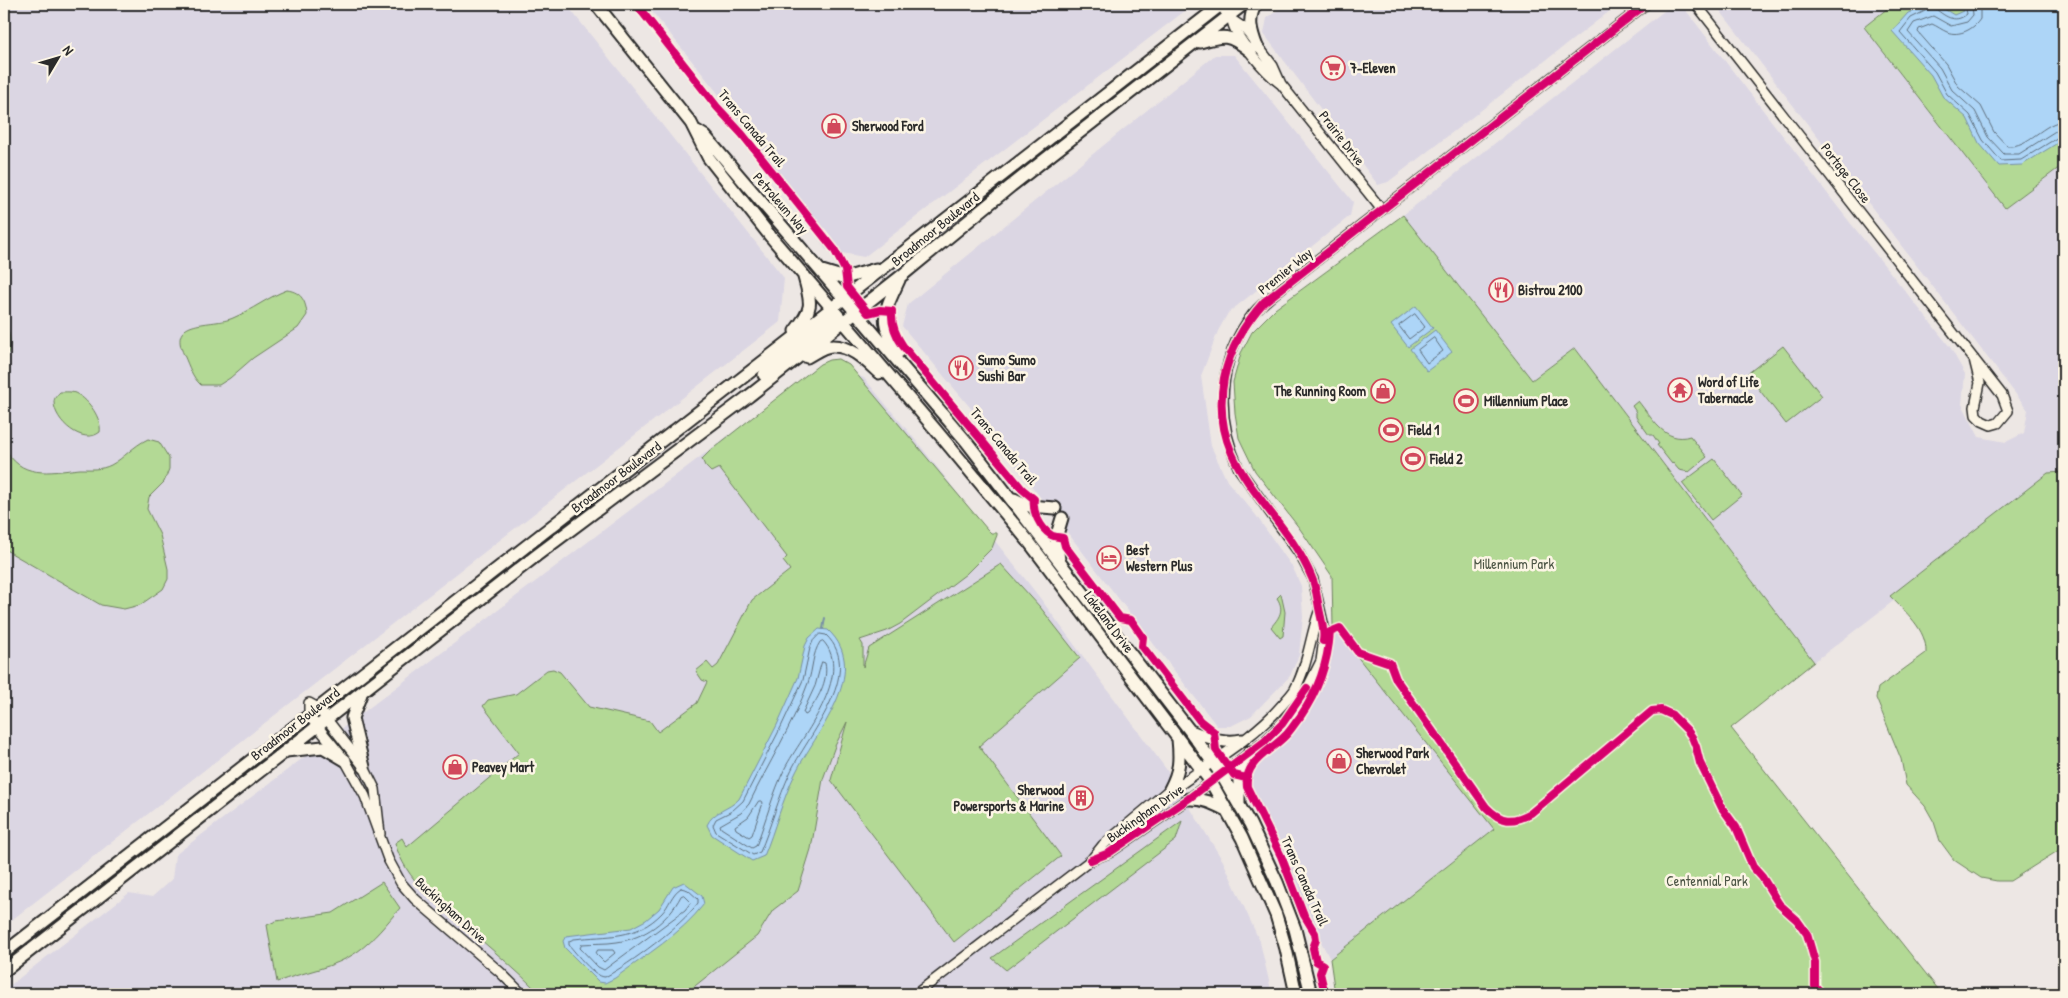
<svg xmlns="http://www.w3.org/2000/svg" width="2068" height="998" font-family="'Patrick Hand',sans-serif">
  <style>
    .built { fill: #dbd6e3 }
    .green { fill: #b3d995; stroke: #6f8260 }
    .water { fill: #add5f7; stroke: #7991a5 }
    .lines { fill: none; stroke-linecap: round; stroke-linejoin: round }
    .shore { stroke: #5f6f7d; stroke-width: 1 }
    .stream { stroke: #7991a5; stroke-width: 2 }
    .street-casing { stroke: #2b2b2b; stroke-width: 12 }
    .secondary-casing { stroke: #2b2b2b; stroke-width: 15 }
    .street { stroke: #fcf5e5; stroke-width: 9 }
    .secondary { stroke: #fcf5e5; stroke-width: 11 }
    .cycleway-casing { stroke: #fcf5e5; stroke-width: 11 }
    .cycleway { stroke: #d6006c; stroke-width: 8 }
    .labels { text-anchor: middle; stroke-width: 5; stroke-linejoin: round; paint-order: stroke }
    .poi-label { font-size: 14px; font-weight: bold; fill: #2b2b2b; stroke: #fcf5e5; text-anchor: start }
    .street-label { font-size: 14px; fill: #2b2b2b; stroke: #fcf5e5 }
    .park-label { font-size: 14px; fill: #4d5646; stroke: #fcf5e5 }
  </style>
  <rect width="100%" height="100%" fill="#ede7e4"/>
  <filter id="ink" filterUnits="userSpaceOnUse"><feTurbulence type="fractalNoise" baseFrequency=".02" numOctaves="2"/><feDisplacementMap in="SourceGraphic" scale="10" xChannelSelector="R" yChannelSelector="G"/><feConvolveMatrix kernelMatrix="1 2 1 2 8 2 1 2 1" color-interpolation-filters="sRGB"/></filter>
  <g filter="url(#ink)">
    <!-- built -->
    <path class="built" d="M4,4H566L784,278L780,322L4,926Z
      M646,4H1191L1190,7L864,257L826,250L750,133Z
      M1286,4H1619L1388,182L1378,185L1264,34L1267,18Z
      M1673,4H1681L1844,215L1950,347L1965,374L1962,404L1979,437L2006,442L2024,433L2028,410L1715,4H1893L1864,27L2005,208L2064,164V470L1814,662L1575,348L1532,380L1403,215Z
      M1215,55H1234L1353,202L1350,216L1228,313L1218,331L1201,376L1211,446L1227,481L1255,514L1293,568L1301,586L1303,616L1299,655L1290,676L1251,716L1231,726H1217L979,418L902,326L908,304Z
      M843,370L864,378L922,448L1040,598L1166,769L1223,861L1260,942L1272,994H4V990L129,893L152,897L172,879L175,855L787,391Z
      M1333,626L1494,829L1330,959L1305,911L1248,783L1257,762L1288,735L1317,694L1331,658Z"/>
    <!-- green -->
    <path class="green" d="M1893,4H2064V164L2005,208L1864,27Z
      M1403,215L1532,380L1575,348L1814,662L1731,728L1942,994H1335L1330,959L1494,829L1333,626L1332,576L1300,529L1255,471L1239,438L1235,413L1233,382L1241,353L1252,332L1275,309Z
      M287,290C302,292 306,302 307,315L298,328L253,358L230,378L219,385H201C192,377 189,366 184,355C166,317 213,327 233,318C252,310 268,297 287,290Z
      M4,322C12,335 12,350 4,362Z
      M1783,346L1822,396L1786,424L1747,374Z
      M838,359L849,365L987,529L991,533H997V535L992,548L966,574L900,624L887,631L860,640L863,645V667L869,648L1001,564L1040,607L1080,658L979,746L1061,856L954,942L831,780L847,722L835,746L823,779L811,849L798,891L773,910L757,936L685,994H540C517,970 491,949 466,927C436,902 406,881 395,843L402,838L407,847L519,753L483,706L488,700L516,694L547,670L553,669L560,672L589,707L650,721L658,732L697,703L707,682L702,680L696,671L707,662L713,669L718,665L752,600L790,570L783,561L787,557L719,468L711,472L705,466L702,459L710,451L820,364L829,360Z
      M60,392C66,392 72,391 77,394C89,400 102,419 100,432C83,446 54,421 54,402C54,398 57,395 60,392Z
      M1638,401C1652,418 1665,444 1690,436L1707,457L1689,472L1679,470L1673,463L1672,464L1657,445L1659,444L1653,435H1649L1636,417V412L1632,406Z
      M148,439L159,442L169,458V469L164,482L149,497L147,509L160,535L168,569V579L163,589L140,605L124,609L101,605L4,549V446C20,480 49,472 80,469C91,469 101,470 111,465C124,458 133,446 148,439Z
      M1714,459L1742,495L1711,520L1682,483Z
      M2064,472V847L2010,881H1997L1981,878L1954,860L1940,841L1934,822L1925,806L1906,785L1901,759L1876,698L1878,688L1926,653C1927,629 1905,612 1890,596L2048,473Z
      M1281,594L1285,612L1283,636L1280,638L1271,627C1279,618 1285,610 1277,598Z
      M1182,821L1176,840L1006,970L992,958Z
      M382,882L400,908C387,923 374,940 357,952C335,968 302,972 277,982L267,925L276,921L333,913Z"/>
    <!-- water -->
    <path class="water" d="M1933,4H1936L1954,15L1963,11L1959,4H2064V139L2022,165L1999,166L1979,143L1967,118L1943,97L1931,75L1892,31L1908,13Z
      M1416,306L1433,328L1408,347L1391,325Z
      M1435,330L1452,352L1427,371L1410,349Z
      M819,629L828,630C873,672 814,734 795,774C782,801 775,829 764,856L752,861L712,835L707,825C713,811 729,810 739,799L777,725L798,678L805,646L809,638Z
      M684,882L702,896L704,904C681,934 646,955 615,978L605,983L599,982L565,948L563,941L566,936L631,928L646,920L659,909L673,887Z"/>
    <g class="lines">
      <!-- shore -->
      <path class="shore" d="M1965,4L1967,14C1954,25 1944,15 1933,7L1911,18L1900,32L1935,72L1947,94L1970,115L1983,140L2001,161L2021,160L2060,136L2064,135
        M1972,4L1973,15L1967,22L1951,26L1933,16L1914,23L1908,32L1940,68L1952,90L1975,111L1988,137L2004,154H2019L2057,130L2064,129
        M1980,4V19C1974,29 1959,37 1947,32C1942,30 1937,26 1932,24L1919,29L1918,32L1946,64L1958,86L1981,106L1994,132L2007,146C2029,148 2043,122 2064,121
        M1415,314L1425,327L1409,339L1399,326Z
        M1434,338L1443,351L1427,363L1418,350Z
        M820,634L826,635C866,673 806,737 790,773C778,799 771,826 760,852L753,855L716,832L713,825L716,819L732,811L743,801L781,727L803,680L810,648L813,641Z
        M823,641C855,675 801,737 785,768C773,793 766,820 756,846L752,848L721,828L720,825L741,813L749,804C768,764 793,725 808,683C813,669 812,654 820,642Z
        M822,662L825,663C829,681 817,700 807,714L805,715L803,712L815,686Z
        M759,801H762L763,803L752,835L749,837L736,829L735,826L748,817Z
        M681,888L688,890L698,899V903C681,926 630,964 605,977C594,977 576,953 569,945V941L574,939C608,935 636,940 662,913C669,906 672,893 681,888Z
        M684,895L691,902L685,910L604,970L598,967L580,948L582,944C593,943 605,944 617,942C645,938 668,921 681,896Z
        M598,950H613L615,953L604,962L596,954Z"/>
      <!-- stream -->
      <path class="stream" d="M823,629L825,618"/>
      <!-- street casing -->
      <g class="street-casing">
        <path id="street" d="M1219,4L1232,20L1244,28L1273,66L1281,84L1382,210
          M1696,4L2002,395L2008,411L1998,423L1991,425L1982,421L1976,415L1975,407L1980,383L1974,359
          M1232,20C1234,37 1267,74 1281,84
          M380,834L375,789L364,767L318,708L309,703V716L345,760L365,796L388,859L401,883L415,899L500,972L522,994
          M1091,860L1109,853L1188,799L1264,742L1282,724L1303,697L1321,661L1325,631L1313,579L1299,553L1239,469C1215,418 1217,360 1253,314C1262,303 1273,295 1284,286L1646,4
          M916,994L1091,860L1103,845L1170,789H1174C1211,762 1254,738 1283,704C1287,699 1292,694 1295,689C1308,665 1310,637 1319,612"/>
      </g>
      <!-- secondary casing -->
      <g class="secondary-casing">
        <path id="secondary" d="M596,4L691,123L708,157L771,237L935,429L1029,542L1211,782L1242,838L1276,915L1286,949L1296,994
          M1256,4C1247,19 1251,31 1257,47
          M1200,42C1224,35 1229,34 1249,50
          M697,131L705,136L966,441L1190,731L1221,774L1250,824L1277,882L1295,929L1311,994
          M822,271L845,278L876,269
          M795,331C813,308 812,305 804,277
          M899,352C877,320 885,311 899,280
          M807,357C815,353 823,346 832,346C851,345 867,362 879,373
          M764,375L833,316
          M1014,499L1029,506L1055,508
          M1059,560L1056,538L1062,518
          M361,694L352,718L364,767
          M1190,731C1208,737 1223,744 1242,740
          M286,751L323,747L345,760
          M1170,789C1180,770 1180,760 1178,739
          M1188,799C1203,798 1214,804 1228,811
          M1239,803V776L1250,752
          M4,953L1222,4
          M4,971L537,555L749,396L900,277L1011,186L1244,4"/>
      </g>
      <!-- street -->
      <use href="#street" class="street"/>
      <!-- secondary -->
      <use href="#secondary" class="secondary"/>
      <!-- cycleway casing -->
      <g class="cycleway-casing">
        <path id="cycleway" d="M636,4L717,107L742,134L834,249L845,270L847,287L868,313L880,310L892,311C891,324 896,336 903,346L1022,489L1034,499C1032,511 1040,528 1051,535C1054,537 1060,537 1063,538L1065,546L1120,618L1131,620L1143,637L1142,646L1200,721L1214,732L1216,750L1234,775L1246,778
          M1323,641C1325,629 1321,619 1319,608C1317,598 1316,587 1312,578C1282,505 1207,471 1224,378C1230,349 1244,324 1264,302L1646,4
          M1091,860L1109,853L1188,799L1264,742L1282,724L1307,688
          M1325,994L1320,973L1323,965L1316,961L1313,948L1316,940L1315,933L1304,915L1281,856L1247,787C1244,761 1270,752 1286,735C1291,730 1295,723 1300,717C1318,691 1328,663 1330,632L1340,628L1358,652L1390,663L1396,679L1486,807C1501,823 1513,823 1531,813L1652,711L1661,710L1672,715L1687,730L1692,737L1696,747L1700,763L1722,808L1736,827L1753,867L1762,877L1779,904L1797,920L1807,934L1815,962V986L1822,994"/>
      </g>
      <!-- cycleway -->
      <use href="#cycleway" class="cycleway"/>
    </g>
  </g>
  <!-- icons -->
  <defs>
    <g id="supermarket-ring" transform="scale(1.25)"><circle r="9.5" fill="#fcf5e5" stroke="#d1495b" stroke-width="1.5"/><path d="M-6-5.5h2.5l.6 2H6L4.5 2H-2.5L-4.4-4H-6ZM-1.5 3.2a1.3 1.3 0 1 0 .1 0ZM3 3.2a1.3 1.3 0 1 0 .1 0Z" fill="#d1495b"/></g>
    <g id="shop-ring" transform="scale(1.25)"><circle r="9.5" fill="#fcf5e5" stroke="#d1495b" stroke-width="1.5"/><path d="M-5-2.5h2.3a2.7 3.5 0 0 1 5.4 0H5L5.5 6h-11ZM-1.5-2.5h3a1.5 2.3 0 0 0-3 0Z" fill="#d1495b"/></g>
    <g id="restaurant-ring" transform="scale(1.25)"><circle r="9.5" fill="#fcf5e5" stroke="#d1495b" stroke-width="1.5"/><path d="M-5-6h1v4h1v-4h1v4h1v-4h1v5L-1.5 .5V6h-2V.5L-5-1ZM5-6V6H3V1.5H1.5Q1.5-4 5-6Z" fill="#d1495b"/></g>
    <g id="temple-ring" transform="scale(1.25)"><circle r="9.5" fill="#fcf5e5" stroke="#d1495b" stroke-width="1.5"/><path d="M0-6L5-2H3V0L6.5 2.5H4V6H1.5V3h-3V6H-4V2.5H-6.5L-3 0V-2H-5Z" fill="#d1495b"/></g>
    <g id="stadium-ring" transform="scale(1.25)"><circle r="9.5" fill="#fcf5e5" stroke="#d1495b" stroke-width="1.5"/><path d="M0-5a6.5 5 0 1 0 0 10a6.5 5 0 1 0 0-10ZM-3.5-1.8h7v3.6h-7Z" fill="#d1495b"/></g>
    <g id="hotel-ring" transform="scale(1.25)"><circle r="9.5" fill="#fcf5e5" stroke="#d1495b" stroke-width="1.5"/><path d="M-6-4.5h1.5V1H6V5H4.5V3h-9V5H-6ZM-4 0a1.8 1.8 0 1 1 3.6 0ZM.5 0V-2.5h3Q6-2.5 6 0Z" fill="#d1495b"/></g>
    <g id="building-ring" transform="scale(1.25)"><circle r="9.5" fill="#fcf5e5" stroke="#d1495b" stroke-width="1.5"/><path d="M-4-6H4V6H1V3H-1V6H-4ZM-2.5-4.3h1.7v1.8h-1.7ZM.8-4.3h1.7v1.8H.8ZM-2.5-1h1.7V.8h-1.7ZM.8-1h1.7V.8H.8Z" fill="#d1495b"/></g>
  </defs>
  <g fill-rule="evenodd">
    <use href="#supermarket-ring" x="1333" y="68"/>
    <use href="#shop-ring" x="834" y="126"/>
    <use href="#restaurant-ring" x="1501" y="290"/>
    <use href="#restaurant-ring" x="961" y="368"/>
    <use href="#temple-ring" x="1680" y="390"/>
    <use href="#shop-ring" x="1383" y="391"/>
    <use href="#stadium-ring" x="1466" y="401"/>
    <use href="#stadium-ring" x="1391" y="430"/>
    <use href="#stadium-ring" x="1413" y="459"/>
    <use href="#hotel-ring" x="1109" y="558"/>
    <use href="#shop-ring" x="1339" y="761"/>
    <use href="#shop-ring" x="455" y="767"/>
    <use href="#building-ring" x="1081" y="798"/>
  </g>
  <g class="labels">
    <!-- poi labels -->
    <g class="poi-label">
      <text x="1350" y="73">7-Eleven</text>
      <text x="852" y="131">Sherwood Ford</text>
      <text x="1518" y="295">Bistrou 2100</text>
      <text x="978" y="365">Sumo Sumo<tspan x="978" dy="16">Sushi Bar</tspan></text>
      <text x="1698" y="387">Word of Life<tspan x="1698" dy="16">Tabernacle</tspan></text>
      <text x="1366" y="396" text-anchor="end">The Running Room</text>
      <text x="1484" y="406">Millennium Place</text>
      <text x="1408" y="435">Field 1</text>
      <text x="1430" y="464">Field 2</text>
      <text x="1126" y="555">Best<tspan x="1126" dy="16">Western Plus</tspan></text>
      <text x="1356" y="758">Sherwood Park<tspan x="1356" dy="16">Chevrolet</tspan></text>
      <text x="472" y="772">Peavey Mart</text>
      <text x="1064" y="795" text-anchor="end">Sherwood<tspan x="1064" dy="16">Powersports &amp; Marine</tspan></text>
    </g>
    <!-- street labels -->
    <g class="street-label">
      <text transform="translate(752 128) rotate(50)" y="5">Trans Canada Trail</text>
      <text transform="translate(1342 138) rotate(52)" y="5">Prairie Drive</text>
      <text transform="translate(1846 173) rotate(52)" y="5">Portage Close</text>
      <text transform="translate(781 203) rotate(49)" y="5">Petroleum Way</text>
      <text transform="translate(935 229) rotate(-39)" y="5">Broadmoor Boulevard</text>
      <text transform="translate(1285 271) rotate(-39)" y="5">Premier Way</text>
      <text transform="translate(1004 446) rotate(50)" y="5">Trans Canada Trail</text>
      <text transform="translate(616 477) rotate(-37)" y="5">Broadmoor Boulevard</text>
      <text transform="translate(1109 622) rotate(53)" y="5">Lakeland Drive</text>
      <text transform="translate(295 724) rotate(-38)" y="5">Broadmoor Boulevard</text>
      <text transform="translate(1145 813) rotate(-35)" y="5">Buckingham Drive</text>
      <text transform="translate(1305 881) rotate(66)" y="5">Trans Canada Trail</text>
      <text transform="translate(451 910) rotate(42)" y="5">Buckingham Drive</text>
    </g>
    <!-- park labels -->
    <g class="park-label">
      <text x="1514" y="569">Millennium Park</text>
      <text x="1707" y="886">Centennial Park</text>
    </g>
  </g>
  <!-- margin -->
  <rect width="2068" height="998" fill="none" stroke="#fcf5e5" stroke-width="20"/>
  <rect x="10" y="10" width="2048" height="978" fill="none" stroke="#2b2b2b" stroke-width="2" filter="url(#ink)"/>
  <!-- north arrow -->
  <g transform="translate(58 58) rotate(52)" stroke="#fcf5e5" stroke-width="4" paint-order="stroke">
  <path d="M0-4L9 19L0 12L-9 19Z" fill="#2b2b2b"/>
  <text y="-8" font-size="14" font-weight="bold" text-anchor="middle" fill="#2b2b2b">N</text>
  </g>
</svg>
